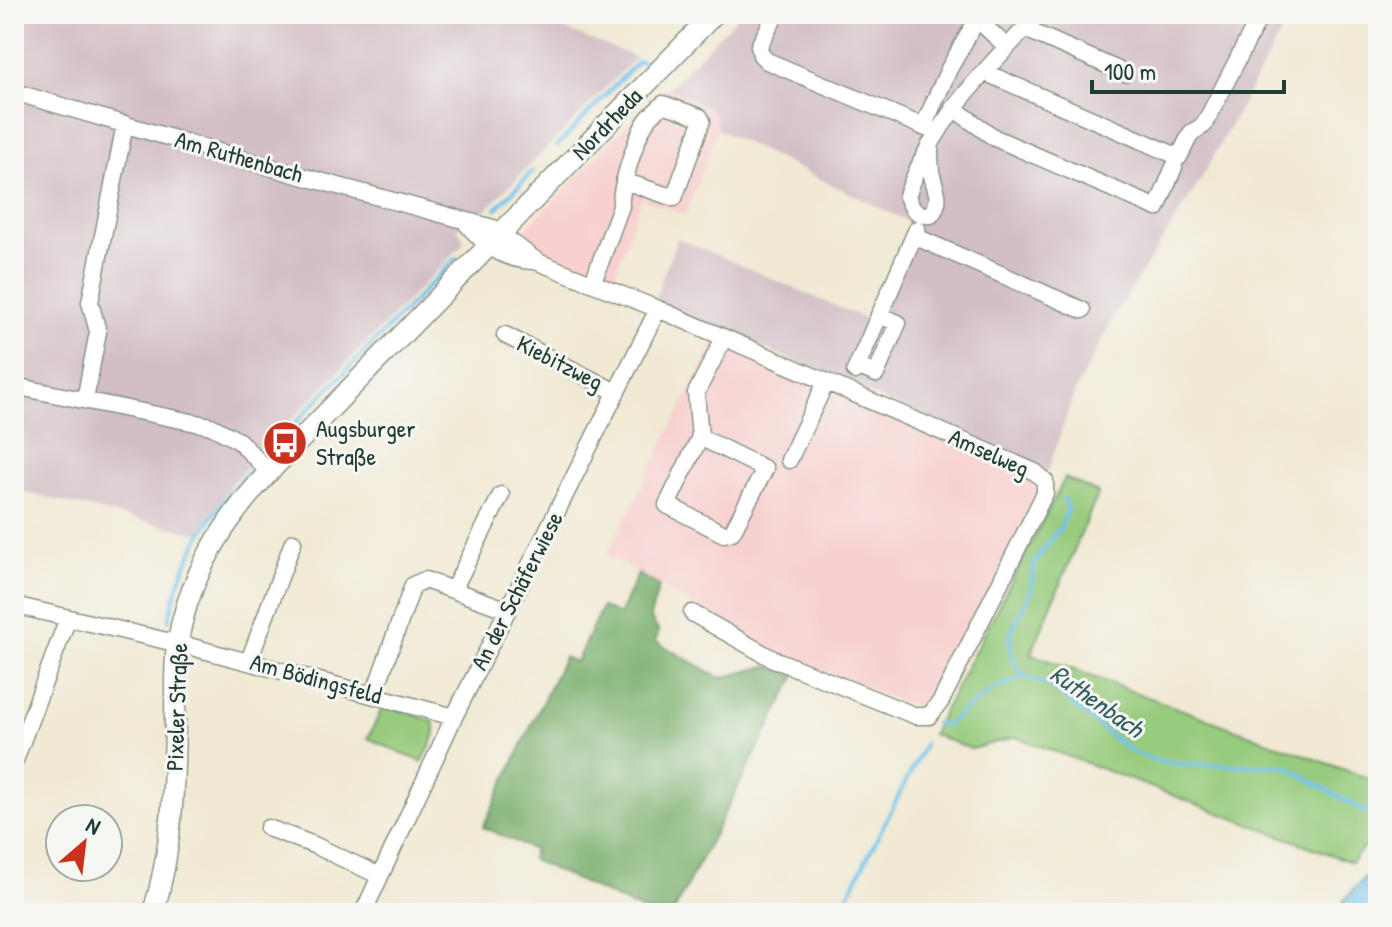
<svg xmlns="http://www.w3.org/2000/svg" width="1392" height="927" font-family="'Patrick Hand',sans-serif">
  <style>
    .built { fill: #f7d0cf }
    .industrial { fill: #d2bec5 }
    .green { fill: #97cb7d; stroke: #5b8458; stroke-width: 2 }
    .forest { fill: #79af6c; stroke: #4c7650; stroke-width: 2 }
    .water { fill: #72c2ed; stroke: #488090; stroke-width: 2 }
    .lines { fill: none; stroke-linecap: round; stroke-linejoin: round }
    .stream { stroke: #72c2ed; stroke-width: 4 }
    .minor-casing { stroke: #889384; stroke-width: 19 }
    .major-casing { stroke: #889384; stroke-width: 23 }
    .minor { stroke: #fff; stroke-width: 16 }
    .major { stroke: #fff; stroke-width: 20 }
    .labels { text-anchor: middle; stroke-width: 6; stroke-linejoin: round; paint-order: stroke }
    .street-label { font-size: 24px; fill: #1f3d34; stroke: #f6f6f2 }
    .poi-label { font-size: 24px; fill: #1f3d34; stroke: #f6f6f2; text-anchor: start }
    .water-label { font-size: 26px; font-style: italic; fill: #345e62; stroke: #f6f6f2 }
  </style>
  <rect width="100%" height="100%" fill="#f6f6f2"/>
  <filter id="ink" filterUnits="userSpaceOnUse"><feTurbulence type="fractalNoise" baseFrequency=".0125" numOctaves="2"/><feDisplacementMap in="SourceGraphic" scale="16" xChannelSelector="R" yChannelSelector="G"/><feConvolveMatrix kernelMatrix="1 2 1 2 8 2 1 2 1" color-interpolation-filters="sRGB"/></filter>
  <filter id="wash" filterUnits="userSpaceOnUse"><feTurbulence type="fractalNoise" baseFrequency=".006" numOctaves="4" result="noise"/><feDisplacementMap in="SourceGraphic" scale="32" xChannelSelector="R" yChannelSelector="G"/><feGaussianBlur stdDeviation="1.8" result="paint"/><feColorMatrix in="noise" values="0 0 0 0 0 0 0 0 0 0 0 0 0 0 0 0 0 1.4 0 .05"/><feComposite in="paint" operator="in"/></filter>
  <g filter="url(#wash)">
    <rect width="100%" height="100%" fill="#f1e9d3"/>
    <!-- built -->
    <path class="built" d="M669,88L710,109L717,117V129L686,215L641,199L612,283L522,244L520,235L659,92Z
      M715,341L1033,477L1039,484L1040,493L936,699L921,709L775,653L607,555Z"/>
    <!-- industrial -->
    <path class="industrial" d="M14,14H524L636,57L482,214L465,209L458,230L464,239L463,244L259,453L232,483L198,534L14,490Z
      M740,14H1291L1200,181L1114,316L1074,393L1048,471L654,301L677,238L868,320L909,222L717,129L716,117L710,109L669,88Z"/>
    <!-- green -->
    <path class="green" d="M1065,478L1098,493L1031,654L1378,782V832L1351,862L1016,737L971,749L932,734Z
      M387,706L433,721C440,734 428,749 422,762L368,738L382,709Z"/>
    <!-- forest -->
    <path class="forest" d="M638,574L659,586L650,617L659,632L655,641L721,678L767,666L796,675L673,913H648L531,859L534,850L483,827L564,657L576,662L602,607L619,615Z"/>
    <!-- water -->
    <path class="water" d="M1378,862V901L1369,913H1333Z"/>
    <g class="lines">
      <!-- stream -->
      <path class="stream" d="M557,146L638,61L652,65
        M496,209L533,171
        M268,451L456,258
        M1064,499L1068,507L1061,527L1035,561L1031,591L1009,637L1011,653L1017,667L1025,676L1049,685L1129,750L1154,760L1179,764L1286,766L1378,819
        M169,620C180,563 210,512 249,471
        M935,723L946,725L995,688L1025,676
        M839,913L925,744"/>
    </g>
  </g>
  <g filter="url(#ink)">
    <g class="lines">
      <!-- minor casing -->
      <g class="minor-casing">
        <path id="minor" d="M776,14L759,46L761,55L767,61L936,132
          M978,20L1007,47
          M1026,27L1032,32L1125,73
          M984,72L1179,157L1191,133L1204,125L1261,14
          M14,92L294,174L493,228L538,262L658,309L1035,472L1045,481V493L941,701L929,716H916L771,658L692,613
          M953,108L995,138L1157,208L1174,167
          M923,127L949,69L980,14
          M930,144C930,153 930,162 931,171C934,189 944,198 931,215C916,216 912,209 907,196C933,120 984,71 1039,14
          M464,221C484,244 500,259 532,261
          M914,236L1082,310
          M593,282L621,206C619,191 637,135 646,122C650,115 658,110 663,104L700,117L702,121L674,198L624,181
          M505,335L616,392
          M857,366L876,374L898,323L879,315
          M855,371L917,229
          M14,386L211,426L239,441L269,472
          M85,400L98,332L90,302L125,124
          M700,437L765,469L732,532L724,534L667,505L700,437L696,393L724,338
          M789,460L826,382
          M453,590L501,495
          M14,605L192,647L454,717
          M249,661L293,542
          M374,694L413,585L425,580L508,610
          M14,763L68,618
          M268,828L314,845L380,876
          M363,913L454,717L658,309"/>
      </g>
      <!-- major casing -->
      <g class="major-casing">
        <path id="major" d="M153,913C173,847 174,788 175,720C176,695 173,666 178,641C189,575 224,520 269,472L714,14"/>
      </g>
      <!-- minor -->
      <use href="#minor" class="minor"/>
      <!-- major -->
      <use href="#major" class="major"/>
    </g>
  </g>
  <!-- icons -->
  <defs>
    <g id="bus-disc" transform="scale(2.3)"><circle r="9.5" fill="#c8321e" stroke="#f6f6f2"/><path d="M-5-6H5V4H4V6H2V4H-2V6H-4V4H-5ZM-3.5-4V0h7V-4ZM-3.5 1.2v1.5H-2V1.2ZM2 1.2v1.5H3.5V1.2Z" fill="#fff"/></g>
  </defs>
  <g fill-rule="evenodd">
    <use href="#bus-disc" x="285" y="443"/>
  </g>
  <g class="labels">
    <!-- street labels -->
    <g class="street-label">
      <text transform="translate(607 124) rotate(-46)" y="8">Nordrheda</text>
      <text transform="translate(239 157) rotate(16)" y="8">Am Ruthenbach</text>
      <text transform="translate(560 363) rotate(27)" y="8">Kiebitzweg</text>
      <text transform="translate(989 453) rotate(24)" y="8">Amselweg</text>
      <text transform="translate(517 591) rotate(-63)" y="8">An der Schäferwiese</text>
      <text transform="translate(316 679) rotate(15)" y="8">Am Bödingsfeld</text>
      <text transform="translate(177 707) rotate(-88)" y="8">Pixeler Straße</text>
    </g>
    <!-- poi labels -->
    <g class="poi-label">
      <text x="316" y="437">Augsburger<tspan x="316" dy="28">Straße</tspan></text>
    </g>
    <!-- water labels -->
    <g class="water-label">
      <text transform="translate(1097 701) rotate(35)" y="9">Ruthenbach</text>
    </g>
  </g>
  <!-- margin -->
  <rect width="1392" height="927" fill="none" stroke="#f6f6f2" stroke-width="48"/>
  <!-- north arrow -->
  <g transform="translate(84 843) rotate(28)"><circle r="38" fill="#f6f6f2" stroke="#a0aca6" stroke-width="2"/>
  <path d="M0-6L14 30L0 20L-14 30Z" fill="#c8321e"/>
  <text y="-12" font-size="22" font-weight="bold" text-anchor="middle" fill="#1f3d34">N</text>
  </g>
  <!-- scale -->
  <path d="M1092 80v12h192v-12" fill="none" stroke="#1f3d34" stroke-width="4"/>
  <text x="1104" y="80" font-size="24" fill="#1f3d34" stroke="#f6f6f2" stroke-width="6" paint-order="stroke">100 m</text>
</svg>
